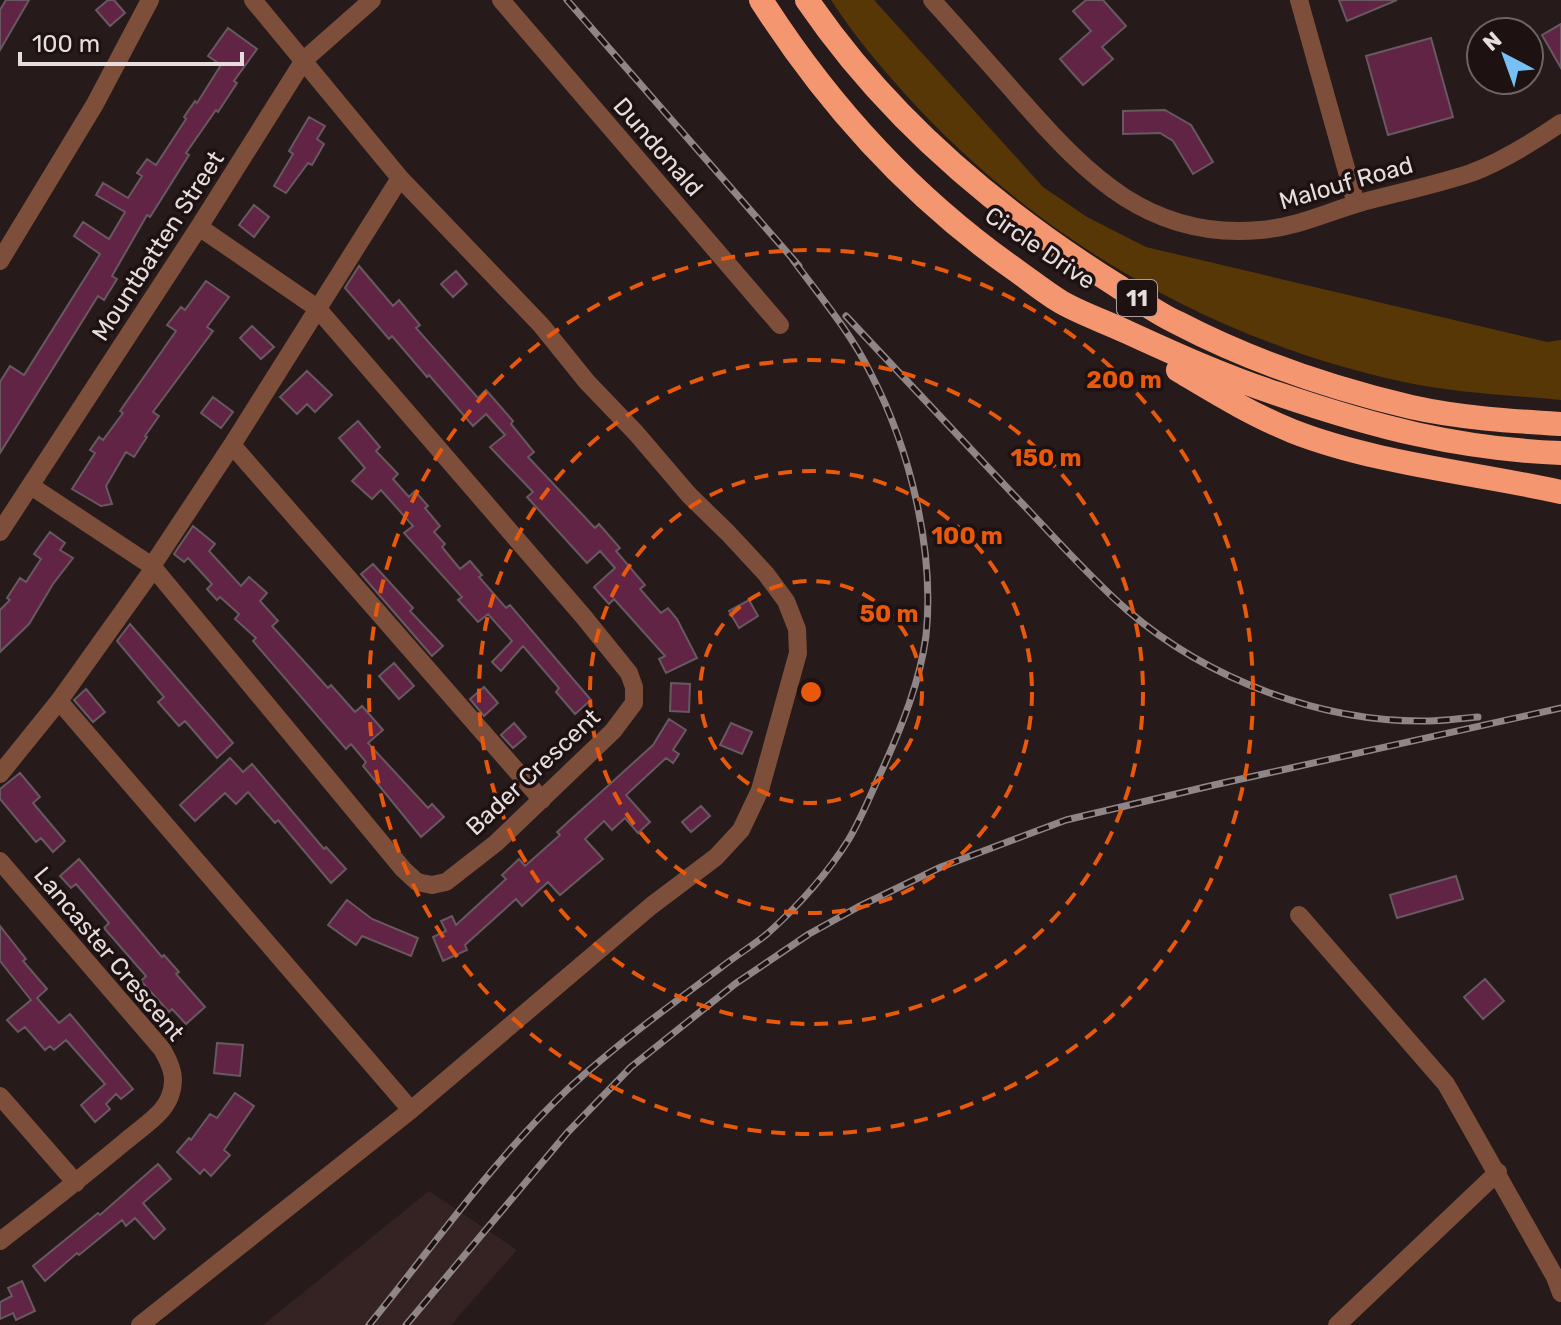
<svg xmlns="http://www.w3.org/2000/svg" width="1561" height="1325" font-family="Rubik,sans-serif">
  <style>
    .built { fill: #352223 }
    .green { fill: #583706 }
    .building { fill: #612445; stroke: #67595f; stroke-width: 2 }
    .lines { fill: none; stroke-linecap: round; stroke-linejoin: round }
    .minor { stroke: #7d4e3a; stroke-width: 18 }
    .highway { stroke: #f4966f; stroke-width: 24 }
    .rail-casing { stroke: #918687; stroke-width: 7 }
    .rail { stroke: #1d1112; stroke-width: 4; stroke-dasharray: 12; stroke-linecap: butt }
    .ring { fill: none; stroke: #e8590c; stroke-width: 4; stroke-dasharray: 14 10 }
    .labels { text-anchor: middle; stroke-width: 7; stroke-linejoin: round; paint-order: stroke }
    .shield { fill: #1d1112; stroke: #aaa0a0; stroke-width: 2 }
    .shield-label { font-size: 22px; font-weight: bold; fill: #e6dddd }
    .street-label { font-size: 24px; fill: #e6dddd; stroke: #1d1112 }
    .centre { fill: #e8590c; stroke: #1d1112; stroke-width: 4 }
    .ring-label { font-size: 24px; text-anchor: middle; font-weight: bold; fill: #e8590c; stroke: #1d1112; stroke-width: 7; stroke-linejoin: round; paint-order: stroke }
  </style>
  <rect width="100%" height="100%" fill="#261a1b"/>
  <!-- built -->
  <path class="built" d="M429,1191L517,1250L451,1325H263Z"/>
  <!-- green -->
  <path class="green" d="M831,0H874L1043,187L1087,217L1146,247L1547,342L1561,340V400C1509,395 1455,393 1404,382C1213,341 1037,240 906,95C879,65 853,34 831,0Z"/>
  <!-- building -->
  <path class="building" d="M6,0H29L0,50V10Z
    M108,0H114L125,13L110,26L96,10Z
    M1086,0H1103L1126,26L1102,47L1113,59L1083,85L1060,59L1091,31L1073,11Z
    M1339,0H1397L1347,21Z
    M1561,24V68L1542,35Z
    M228,28L257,49L234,81L237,83L218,112L216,110L186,153L189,155L150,217L147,215L112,276L117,279L104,300L98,296L0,453V382L10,366L24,375L100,254L74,236L83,222L109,239L125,212L96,195L103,183L128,198L142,176L137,173L147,159L156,165L186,119L184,117L195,101L197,103L221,65L208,56Z
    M1431,38L1453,117L1388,135L1366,56Z
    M1165,110L1191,125L1213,162L1193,174L1173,141L1160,133L1123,134V111Z
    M309,117L325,126L317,139L324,144L312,165L308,163L286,193L274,186L293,154L289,151Z
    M254,205L269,217L254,237L239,225Z
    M359,266L393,306L399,300L420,325L416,328L478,398L486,390L513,421L511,424L534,452L528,457L595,528L599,524L620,548L616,551L645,585L640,589L661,613L668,608L677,619L697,658L666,673L659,659L665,656L614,599L609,604L594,587L615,568L600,551L587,563L527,497L533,492L490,447L505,435L486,414L473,426L429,375L427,377L392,336L389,339L345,288Z
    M456,271L467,284L453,297L441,284Z
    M206,281L229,297L207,327L213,331L153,412L159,416L145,436L147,437L134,457L126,452L106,486L112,504L101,506L72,489L95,453L90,450L99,437L103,440L123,413L120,411L176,331L167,325L181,307L185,310Z
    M252,326L274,347L261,359L240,338Z
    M307,371L332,395L315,412L307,404L297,414L280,397Z
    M213,397L233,412L221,428L201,413Z
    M358,421L380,447L376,451L398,474L393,479L409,497L415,491L428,506L425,508L440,526L434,532L445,544L442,547L460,569L470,561L482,575L479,577L506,608L510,605L591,700L575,714L556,692L559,688L523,646L501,671L492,662L512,641L488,614L478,622L458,600L462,597L404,533L413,526L381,490L372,499L352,481L365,468L339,438Z
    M193,526L215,544L209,551L241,586L249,577L267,593L260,601L278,621L272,626L328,688L331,685L355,712L362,706L383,730L368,743L428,808L432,804L444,817L421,837L363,766L366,762L351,744L346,749L253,641L256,638L235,619L239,614L220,597L217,600L207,589L212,584L188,558L184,562L174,554Z
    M50,532L65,543L60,550L73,558L53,584L29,624L0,652V610L10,600L7,598L20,578L26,582L41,559L34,554Z
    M373,564L413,608L410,611L443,646L432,656L361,574Z
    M749,600L758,616L739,628L729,611Z
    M130,624L233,743L217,758L185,721L179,726L158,702L164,697L117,641Z
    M394,663L414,686L399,699L379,676Z
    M671,683L690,684L689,712L670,711Z
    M484,687L498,703L484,716L470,699Z
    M86,689L105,712L93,722L74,700Z
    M669,719L686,730L673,750L679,754L673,763L666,758L626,795L650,822L638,833L625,818L612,830L604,821L585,839L603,859L592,868L560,895L548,882L522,906L516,899L465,945L467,950L443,961L433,937L446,931L441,921L452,916L456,925L506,879L502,875L519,859L525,866L560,835L557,832L653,745Z
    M514,723L526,737L513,748L501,735Z
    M731,723L752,732L742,754L720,745Z
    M230,758L243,772L252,764L324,849L326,847L346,869L331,883L278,820L275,823L248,792L236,804L225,793L195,821L180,805Z
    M20,773L40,797L33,803L65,841L53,852L41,838L36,842L0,799V789Z
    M701,806L710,816L691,832L682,822Z
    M79,859L162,957L164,955L179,972L176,974L205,1007L186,1024L172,1009L169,1012L141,981L146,976L104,928L109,923L76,884L71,888L60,876Z
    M1456,876L1463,899L1397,918L1390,895Z
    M347,900L372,919L418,938L411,956L362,936L356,945L328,925Z
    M0,926L26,959L23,961L47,989L37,998L59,1023L70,1014L133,1089L121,1099L116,1094L106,1104L110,1109L95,1122L81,1105L105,1084L66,1040L54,1050L50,1046L45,1050L25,1027L18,1032L7,1020L31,1000L0,961Z
    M1485,979L1504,1001L1483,1019L1464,997Z
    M217,1043L243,1045L240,1076L214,1073Z
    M235,1093L254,1106L224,1150L230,1155L211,1176L204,1169L200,1174L177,1152L189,1138L191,1140L210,1114L217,1118Z
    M158,1164L171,1179L143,1203L165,1229L154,1239L135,1218L126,1226L122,1220L79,1255L77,1253L45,1281L33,1266L98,1213L100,1215Z
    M22,1281L35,1311L16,1320L13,1313L0,1319V1302L12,1296L8,1288Z"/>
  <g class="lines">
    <!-- minor -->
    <path class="minor" d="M501,0L780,325
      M932,0C962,33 992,67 1021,100C1088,176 1150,240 1260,230C1297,227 1325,213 1359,203C1396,193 1435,185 1471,173C1503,161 1533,142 1561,123
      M1299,0L1356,204
      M0,261L95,104L150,0
      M232,445L542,800
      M31,486L152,566L403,869L417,882L432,885L446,882L496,843L613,731L634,703V687L629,673L583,616L317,308L199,227
      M0,532L199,227L304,60L372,0
      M152,566L232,445L400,178
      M59,701L411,1110
      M0,774L59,701L154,568
      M0,861L162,1049C171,1065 177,1078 170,1096C164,1114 141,1128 127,1140C85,1175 43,1208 0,1241
      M1299,915L1446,1084L1555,1277L1561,1293
      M0,1096L76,1183
      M140,1325L411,1110L651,906L716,857L741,830L760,790L798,653L797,629L786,601L766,574L728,533L689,495L636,433L587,382L541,325L400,178L253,0
      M1337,1325L1498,1172"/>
    <!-- highway -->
    <path class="highway" d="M761,0C828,105 914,199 1017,271C1031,281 1046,293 1061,302C1082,314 1106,322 1127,332C1177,355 1226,377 1278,394C1375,427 1458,449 1561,453
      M807,0C886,116 998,211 1116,285C1136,298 1156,313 1178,323C1251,361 1331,388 1411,407C1460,418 1511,421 1561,424
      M1178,370C1215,392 1252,415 1292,431C1373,463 1475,473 1561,492"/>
    <!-- rail casing -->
    <g class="rail-casing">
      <path id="rail" d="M567,0L799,266
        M846,316C901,375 957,434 1012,493C1050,532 1086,574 1127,610C1208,680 1323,723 1429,721C1445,721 1462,718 1478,717
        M369,1325C434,1245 494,1159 569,1088C616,1045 668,1007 719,969C734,957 752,946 767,934C797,907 828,873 849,839C862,817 872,791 883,768C902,726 920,681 926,636C935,551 910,449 871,374C851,333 820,296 793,260
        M406,1325L567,1133L631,1067L735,984L809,934L858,907L941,867L1066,820L1214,785L1561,708"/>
    </g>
    <!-- rail -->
    <use href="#rail" class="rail"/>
  </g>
  <!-- distance rings -->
  <g class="ring">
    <circle cx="811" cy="692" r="111"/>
    <circle cx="811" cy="692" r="221"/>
    <circle cx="811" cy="692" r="332"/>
    <circle cx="811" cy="692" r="442"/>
  </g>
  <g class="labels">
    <!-- shield labels -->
    <rect class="shield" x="1117" y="280" width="40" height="36" rx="6"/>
    <g class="shield-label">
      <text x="1137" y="306">11</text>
    </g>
    <!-- street labels -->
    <g class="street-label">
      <text transform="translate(658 147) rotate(49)" y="8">Dundonald</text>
      <text transform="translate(1346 183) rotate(-16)" y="8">Malouf Road</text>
      <text transform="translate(158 246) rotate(-57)" y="8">Mountbatten Street</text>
      <text transform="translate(1040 248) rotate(34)" y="8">Circle Drive</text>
      <text transform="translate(533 772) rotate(-43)" y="8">Bader Crescent</text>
      <text transform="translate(109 954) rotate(50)" y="8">Lancaster Crescent</text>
    </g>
  </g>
  <circle cx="811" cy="692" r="12" class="centre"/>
  <g class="ring-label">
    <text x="1124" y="388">200 m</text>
    <text x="1046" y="466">150 m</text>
    <text x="967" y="544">100 m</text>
    <text x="889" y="622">50 m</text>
  </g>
  <!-- north arrow -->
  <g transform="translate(1505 56) rotate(319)"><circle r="38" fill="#1d1112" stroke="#6d6363" stroke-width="2"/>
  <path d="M0-6L14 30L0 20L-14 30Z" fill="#76c0f7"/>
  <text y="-12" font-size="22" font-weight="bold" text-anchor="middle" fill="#e6dddd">N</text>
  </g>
  <!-- scale -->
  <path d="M20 52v12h222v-12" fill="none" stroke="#e6dddd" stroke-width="4"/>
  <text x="32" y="52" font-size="24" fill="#e6dddd" stroke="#1d1112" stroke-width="6" paint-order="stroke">100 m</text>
</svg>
